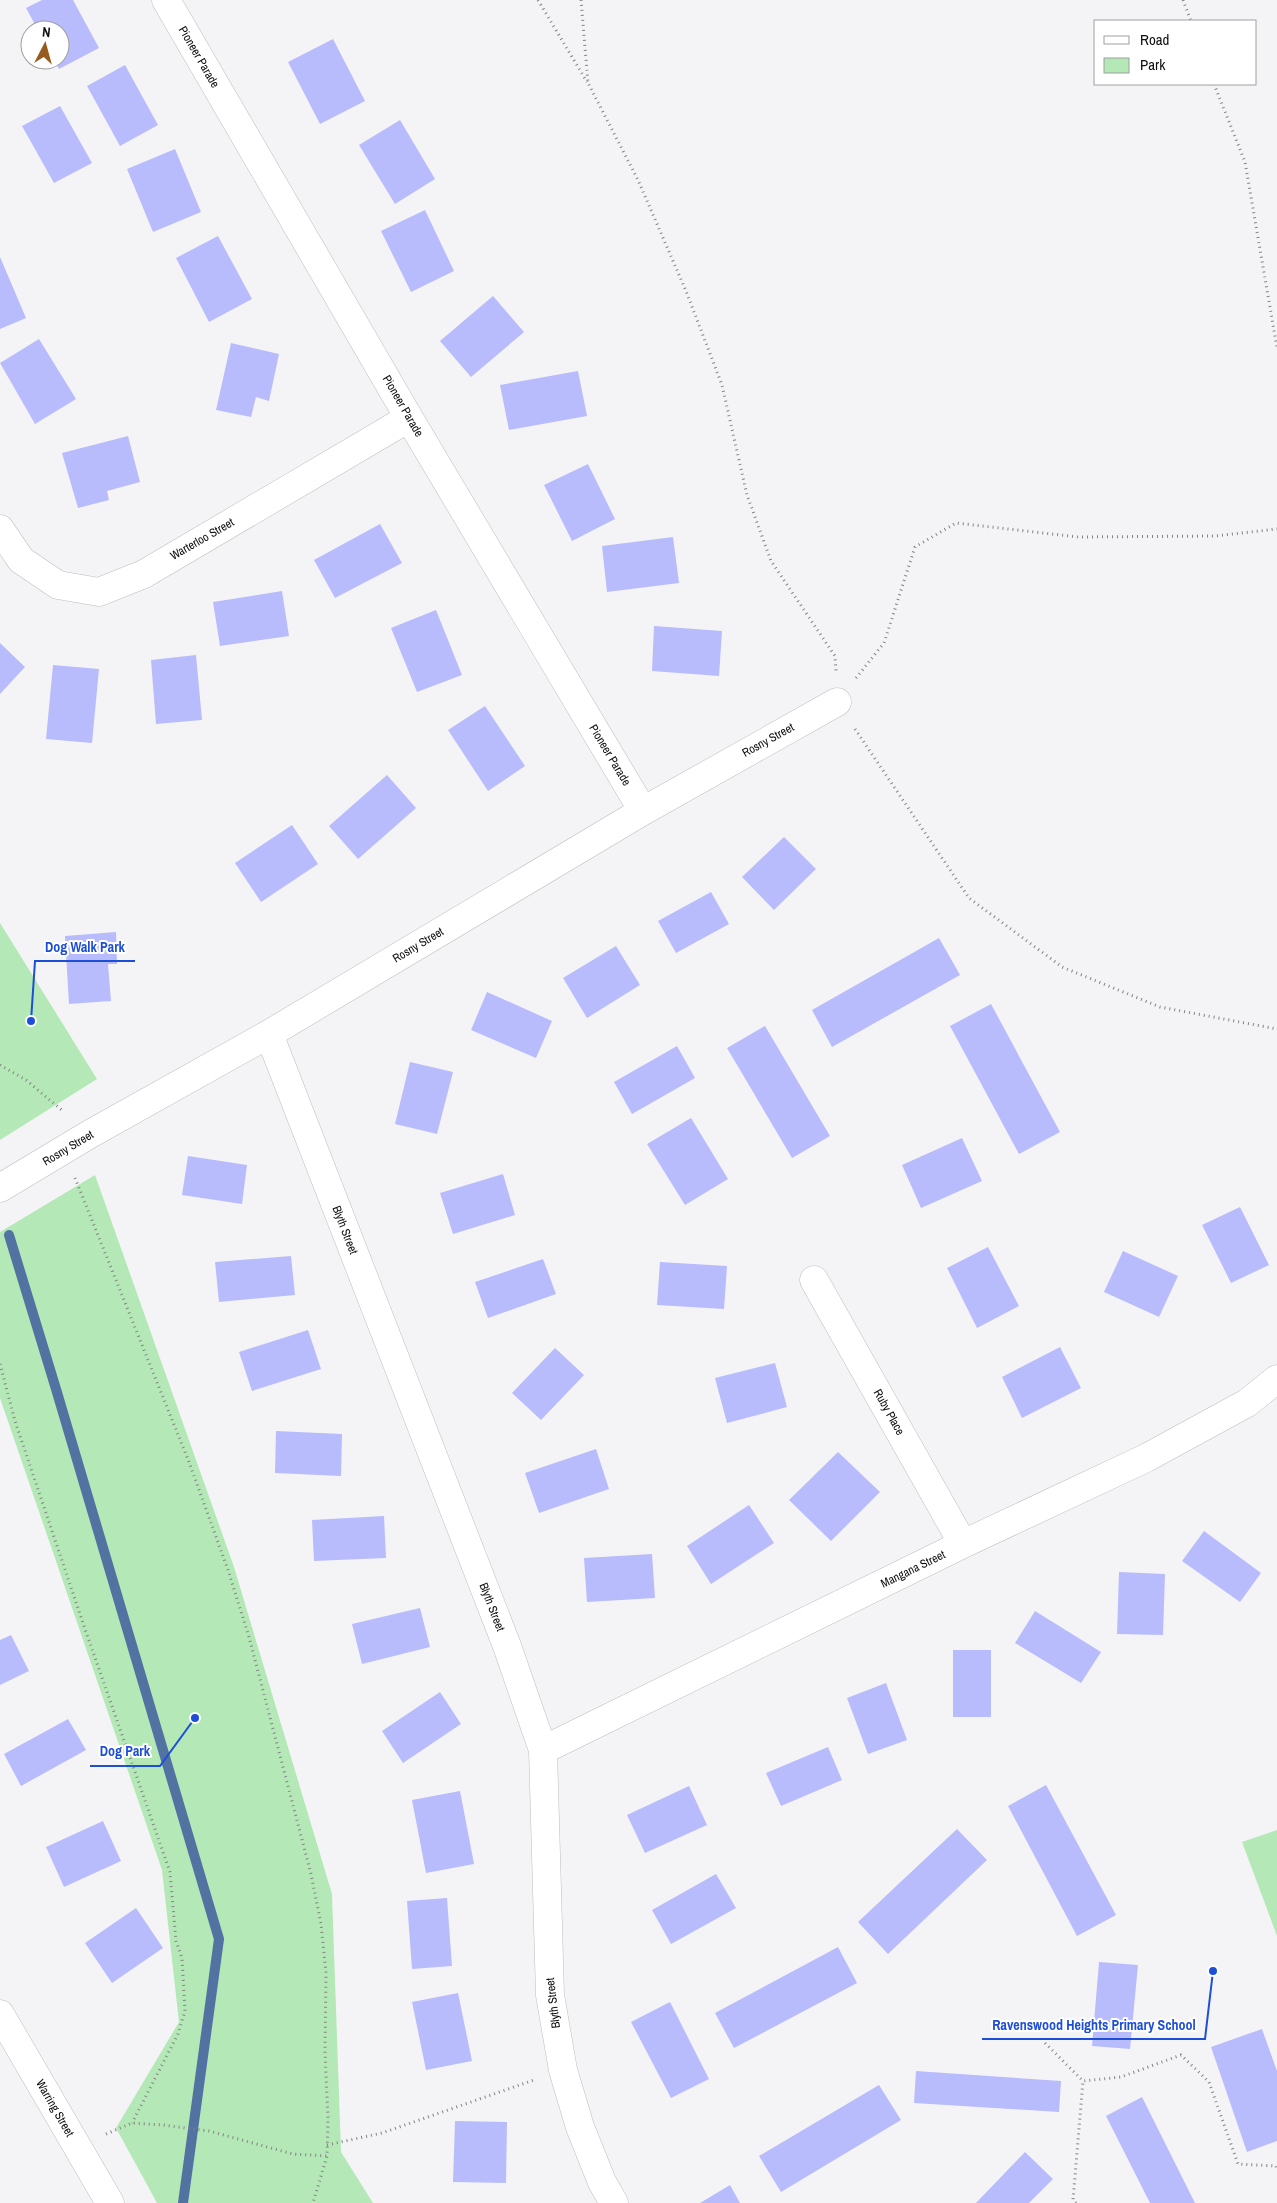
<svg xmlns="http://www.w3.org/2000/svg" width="1277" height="2203" font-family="'Archivo Narrow',sans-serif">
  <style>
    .green { fill: #b4e8b7 }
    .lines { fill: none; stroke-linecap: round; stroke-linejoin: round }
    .stream { stroke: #5272a2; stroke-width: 10 }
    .building { fill: #b8bcfc }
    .minor-casing { stroke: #bebec0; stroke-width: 29 }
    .path { stroke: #848485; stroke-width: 3; stroke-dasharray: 1 4; stroke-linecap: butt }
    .minor { stroke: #fff; stroke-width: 28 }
    .labels { text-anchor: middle; stroke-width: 4; stroke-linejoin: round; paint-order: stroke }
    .street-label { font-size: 12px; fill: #0f0f10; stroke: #fff }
    .leader { fill: none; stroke: #1d4ed8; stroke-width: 2 }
    .callout-dot { fill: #1d4ed8; stroke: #fff; stroke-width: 2 }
    .callout-label { font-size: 14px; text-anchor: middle; font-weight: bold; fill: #1d4ed8; stroke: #fff; stroke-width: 4; stroke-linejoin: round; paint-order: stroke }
  </style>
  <rect width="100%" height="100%" fill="#f4f4f6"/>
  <!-- green -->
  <path class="green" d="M0,923L97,1079L0,1140Z
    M95,1175L234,1567L332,1894L341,2152L373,2203H157L116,2128L179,2022L162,1870L0,1398V1232Z
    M1277,1830V1936L1242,1842Z"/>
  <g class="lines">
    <!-- stream -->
    <path class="stream" d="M9,1235L56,1389L219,1939L183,2203"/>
  </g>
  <!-- building -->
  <path class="building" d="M42,0H73L99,48L59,69L54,60H60V30H38L26,8Z
    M333,39L365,101L320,124L288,62Z
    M125,65L158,125L120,146L87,86Z
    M60,106L92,163L54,183L22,126Z
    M400,120L435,179L395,204L359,145Z
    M175,149L201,212L153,232L127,169Z
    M425,210L454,271L411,292L381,231Z
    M218,236L252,299L209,322L176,258Z
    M0,257L26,318L0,329Z
    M493,296L524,332L471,377L440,341Z
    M39,339L76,399L35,424L0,363Z
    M231,343L279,354L269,401L256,397L251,417L216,410Z
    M578,371L587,416L509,430L500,385Z
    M128,436L140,482L107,491L109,500L78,508L62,453Z
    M588,464L615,519L572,541L544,485Z
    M380,524L402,563L335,598L314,560Z
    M673,537L679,583L607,592L602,546Z
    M282,591L289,636L220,646L213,602Z
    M436,610L462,675L417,692L391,628Z
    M654,626L722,631L719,676L652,671Z
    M0,643L25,667L0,694Z
    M196,655L202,720L156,724L151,660Z
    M53,665L99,669L92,743L46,739Z
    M485,706L525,766L488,791L448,730Z
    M387,775L416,808L358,859L329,826Z
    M292,825L318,864L261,902L235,863Z
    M784,837L816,869L774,910L742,877Z
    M711,892L729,924L676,953L658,921Z
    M116,932L117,964H108L111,1001L69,1004L65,936Z
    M939,938L960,975L832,1047L812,1010Z
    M616,946L640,985L587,1018L563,978Z
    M487,992L552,1021L536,1058L471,1030Z
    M991,1004L1060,1132L1019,1154L950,1026Z
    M765,1026L830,1136L792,1158L727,1048Z
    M677,1046L695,1078L632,1114L614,1082Z
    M410,1062L453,1072L437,1134L395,1124Z
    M691,1118L728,1179L685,1205L647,1144Z
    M962,1138L982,1181L921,1208L902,1165Z
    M188,1156L247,1165L242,1204L182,1195Z
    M503,1174L515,1215L453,1234L440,1193Z
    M1240,1207L1269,1265L1231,1283L1202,1225Z
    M988,1247L1019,1306L977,1328L947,1268Z
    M1123,1251L1178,1276L1159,1317L1104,1292Z
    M291,1256L295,1295L219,1302L215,1262Z
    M543,1259L556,1294L488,1318L475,1282Z
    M660,1262L727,1266L724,1309L657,1305Z
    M308,1330L321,1369L252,1391L239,1352Z
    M1060,1347L1081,1388L1022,1418L1002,1377Z
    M555,1348L584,1375L541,1420L512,1393Z
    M775,1363L787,1407L727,1423L715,1378Z
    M276,1431L342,1434L341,1476L275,1473Z
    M596,1449L609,1489L539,1513L525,1473Z
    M838,1452L880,1492L831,1541L789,1500Z
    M749,1505L774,1543L711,1584L687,1546Z
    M384,1516L386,1558L314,1561L312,1520Z
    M1204,1531L1261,1573L1240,1602L1182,1561Z
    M652,1554L655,1598L587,1602L584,1558Z
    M1119,1572L1165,1574L1163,1635L1117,1634Z
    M420,1608L430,1647L362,1664L352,1624Z
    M1035,1611L1101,1652L1081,1683L1015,1643Z
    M11,1635L29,1671L0,1685V1640Z
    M953,1650H991V1717H953Z
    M886,1683L907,1740L868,1754L847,1698Z
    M440,1692L461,1724L403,1763L382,1731Z
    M68,1719L86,1750L21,1786L4,1754Z
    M828,1747L842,1780L781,1806L766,1773Z
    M1046,1785L1116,1915L1077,1936L1008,1806Z
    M689,1786L707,1825L645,1853L627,1815Z
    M460,1791L474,1864L426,1873L412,1800Z
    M103,1821L121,1861L64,1887L46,1847Z
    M957,1829L987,1860L888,1954L858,1922Z
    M716,1874L736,1908L671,1944L652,1910Z
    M447,1898L452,1966L412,1969L407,1901Z
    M136,1908L163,1948L112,1983L85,1943Z
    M838,1947L857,1983L734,2048L715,2013Z
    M1099,1962L1138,1965L1130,2049L1092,2046Z
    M458,1993L472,2061L426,2070L412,2002Z
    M670,2002L709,2079L671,2098L631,2022Z
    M1262,2029L1277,2071V2141L1247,2152L1211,2047Z
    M916,2071L1061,2081L1059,2112L914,2103Z
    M879,2085L901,2120L781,2192L759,2156Z
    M1142,2097L1195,2203H1150L1106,2116Z
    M455,2121L507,2122L506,2183L453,2182Z
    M1025,2152L1053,2179L1029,2203H976Z
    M730,2185L740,2203H700Z"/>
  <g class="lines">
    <!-- minor casing -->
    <g class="minor-casing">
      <path id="minor" d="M166,0L409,418L643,811
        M0,529L21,560L58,585L99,592L144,574L409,418
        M269,1034L507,1646L543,1750L550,1995L563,2070L580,2127L602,2182L614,2203
        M0,1188L90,1134L269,1034L643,811L837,702
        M814,1280L963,1544
        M543,1750L963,1544L1146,1458L1247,1403L1277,1379
        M0,2014L110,2203"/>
    </g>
    <!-- path -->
    <path class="path" d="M538,0L587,82
      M581,0L588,83L638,180L686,291L722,385L747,495L771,561L835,656L836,671
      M1183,0L1191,21
      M1214,84L1245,162L1277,348
      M856,678L884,643L915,547L956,523L1078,537L1215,536L1277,529
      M855,729L969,898L1062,967L1160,1007L1277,1029
      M0,1065L26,1080L64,1112
      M75,1178L189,1462L228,1570L249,1637L311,1874L321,1924L326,1973L325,2052L328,2119L327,2156L313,2203
      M0,1364L15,1421L85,1629L170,1872L176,1941L182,1958L185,2011L178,2034L132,2123
      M1045,2043L1083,2081
      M106,2134L132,2123L163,2125L209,2131L293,2154L327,2156
      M327,2145L382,2133L534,2080
      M1076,2203L1073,2200L1083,2081L1121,2077L1181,2055L1209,2082L1238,2164L1276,2166L1277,2169"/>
    <!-- minor -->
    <use href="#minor" class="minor"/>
  </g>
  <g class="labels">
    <!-- street labels -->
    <g class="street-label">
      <text transform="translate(199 57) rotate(60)" y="4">Pioneer Parade</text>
      <text transform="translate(403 406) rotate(60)" y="4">Pioneer Parade</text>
      <text transform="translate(202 539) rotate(-30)" y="4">Warterloo Street</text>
      <text transform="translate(768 740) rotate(-29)" y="4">Rosny Street</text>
      <text transform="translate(610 755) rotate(59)" y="4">Pioneer Parade</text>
      <text transform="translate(418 945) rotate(-31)" y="4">Rosny Street</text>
      <text transform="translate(68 1148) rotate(-31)" y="4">Rosny Street</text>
      <text transform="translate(345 1230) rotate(69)" y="4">Blyth Street</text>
      <text transform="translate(889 1412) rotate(61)" y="4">Ruby Place</text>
      <text transform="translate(913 1569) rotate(-26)" y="4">Mangana Street</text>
      <text transform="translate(492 1607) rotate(69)" y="4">Blyth Street</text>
      <text transform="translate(553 2003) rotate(-97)" y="4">Blyth Street</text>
      <text transform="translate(55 2108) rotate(60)" y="4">Warring Street</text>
    </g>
  </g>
  <!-- callouts -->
  <path class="leader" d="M31 1021L35 961H135M195 1718L160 1766H90M1213 1971L1205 2039H982"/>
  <g class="callout-dot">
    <circle cx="31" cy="1021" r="5"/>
    <circle cx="195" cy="1718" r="5"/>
    <circle cx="1213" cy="1971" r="5"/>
  </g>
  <g class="callout-label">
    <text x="85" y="952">Dog Walk Park</text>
    <text x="125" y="1756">Dog Park</text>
    <text x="1094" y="2030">Ravenswood Heights Primary School</text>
  </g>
  <!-- legend -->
  <rect x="1094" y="20" width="162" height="65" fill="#ffffff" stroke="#9f9f9f"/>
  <rect x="1104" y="36" width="25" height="8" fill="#ffffff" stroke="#9f9f9f"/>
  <text x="1140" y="45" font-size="15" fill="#0f0f10">Road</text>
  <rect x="1104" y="58" width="25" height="15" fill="#b4e8b7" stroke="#9f9f9f"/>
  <text x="1140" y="70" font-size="15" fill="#0f0f10">Park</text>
  <!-- north arrow -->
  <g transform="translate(45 45) rotate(6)"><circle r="24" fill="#ffffff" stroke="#9f9f9f"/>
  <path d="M0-4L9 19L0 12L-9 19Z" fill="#985b1f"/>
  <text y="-8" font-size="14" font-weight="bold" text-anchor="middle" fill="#0f0f10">N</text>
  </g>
</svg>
